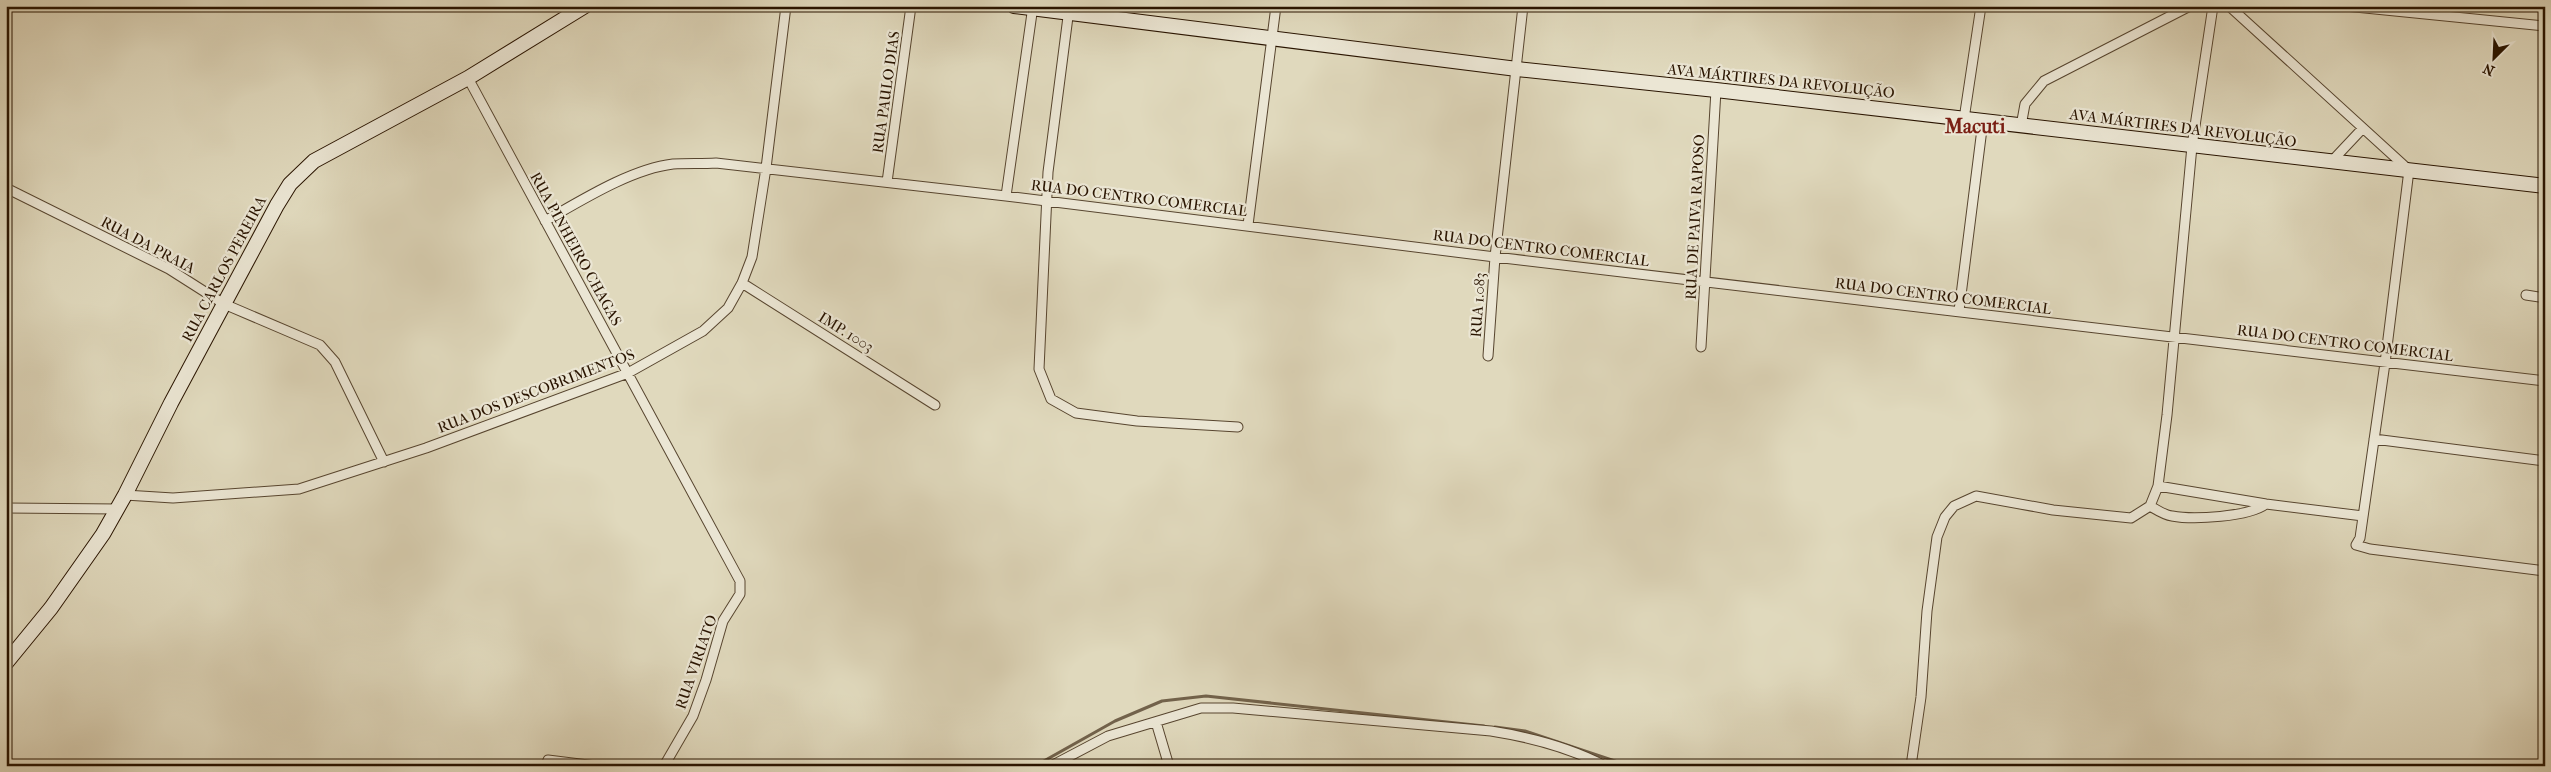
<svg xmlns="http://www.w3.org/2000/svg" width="2551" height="772" font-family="'IM FELL French Canon',serif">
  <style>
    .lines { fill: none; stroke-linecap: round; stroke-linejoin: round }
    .stream { stroke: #72624b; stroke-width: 3 }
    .street-casing { stroke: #57452f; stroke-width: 11 }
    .secondary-casing { stroke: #291400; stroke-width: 16 }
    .street { stroke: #ebe6d4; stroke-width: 9 }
    .secondary { stroke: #ebe6d4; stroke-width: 14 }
    .labels { text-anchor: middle; stroke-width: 4.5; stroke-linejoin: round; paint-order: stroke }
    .street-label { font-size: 15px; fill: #291400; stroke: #ebe6d4 }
    .district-label { font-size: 20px; font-weight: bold; fill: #7a1f14; stroke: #ebe6d4 }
  </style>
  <rect width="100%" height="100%" fill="#e0d9bd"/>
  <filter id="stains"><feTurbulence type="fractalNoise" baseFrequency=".004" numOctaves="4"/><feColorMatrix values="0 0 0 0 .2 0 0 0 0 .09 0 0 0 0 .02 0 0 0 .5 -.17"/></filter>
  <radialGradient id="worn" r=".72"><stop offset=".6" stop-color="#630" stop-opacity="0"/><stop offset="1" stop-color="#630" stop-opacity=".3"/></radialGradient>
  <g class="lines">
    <!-- stream -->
    <path class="stream" d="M1495,727L1525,731L1630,766
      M1035,766L1115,721L1162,701L1206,696L1484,726"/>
    <!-- street casing -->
    <g class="street-casing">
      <path id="street" d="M2213,6L2192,146L2167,415L2158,486L2266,504L2363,516
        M2229,6L2409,170L2385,363L2360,538L2356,545L2370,549L2545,571
        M2345,6L2545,26
        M1069,9L1048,172L1039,369L1051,399L1076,413L1137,421L1238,427
        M468,78L740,581V594L723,621L706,680L693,716L664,766
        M1964,119L1981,6
        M2021,126L2025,104L2044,81L2190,6
        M2332,161L2363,128
        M887,182L911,6
        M6,188L169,269L224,304L320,345L335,362L384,462
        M1006,196L1033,6
        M545,221C582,200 631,169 673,164C688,163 702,164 716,163L1006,196L1495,257L2545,381
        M1248,225L1276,6
        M742,283L935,405
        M2526,295L2545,298
        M1959,311L1983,121
        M1701,347L1716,90
        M1488,356L1495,257L1523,6
        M2374,439L2545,461
        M125,495L173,498L299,489L426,448L628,373L703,331L728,308L742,283L752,257L766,168L786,6
        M2150,506C2157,510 2164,515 2172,516C2193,520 2249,517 2266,504
        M6,508L118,509
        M1156,722L1169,766
        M546,766L548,760L596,766
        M1051,766L1108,736L1201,708H1233L1491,731C1529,737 1571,748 1605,766
        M1911,766L1921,697L1927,611L1937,537L1945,517L1954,506L1976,496L2053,510L2131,518L2150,506L2158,486"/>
    </g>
    <!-- secondary casing -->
    <g class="secondary-casing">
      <path id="secondary" d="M1014,6L1517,69L1716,90L2545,186
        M6,663L51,608L103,534L125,495L171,403L277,205L290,184L314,161L468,78L585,6"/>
    </g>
    <!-- street -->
    <use href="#street" class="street"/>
    <!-- secondary -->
    <use href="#secondary" class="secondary"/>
  </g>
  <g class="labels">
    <!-- street labels -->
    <g class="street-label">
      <text transform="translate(1781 81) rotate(6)" y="5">AVA MÁRTIRES DA REVOLUÇÃO</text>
      <text transform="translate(886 92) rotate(-82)" y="5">RUA PAULO DIAS</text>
      <text transform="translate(2183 128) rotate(7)" y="5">AVA MÁRTIRES DA REVOLUÇÃO</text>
      <text transform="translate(1139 198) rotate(7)" y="5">RUA DO CENTRO COMERCIAL</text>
      <text transform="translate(1695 217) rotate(-87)" y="5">RUA DE PAIVA RAPOSO</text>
      <text transform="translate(148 245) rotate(28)" y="5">RUA DA PRAIA</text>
      <text transform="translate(1541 248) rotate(7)" y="5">RUA DO CENTRO COMERCIAL</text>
      <text transform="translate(576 249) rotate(61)" y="5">RUA PINHEIRO CHAGAS</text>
      <text transform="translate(224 269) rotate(-62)" y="5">RUA CARLOS PEREIRA</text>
      <text transform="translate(1943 296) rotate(7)" y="5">RUA DO CENTRO COMERCIAL</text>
      <text transform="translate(1478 305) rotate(-86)" y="5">RUA 1.083</text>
      <text transform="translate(846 332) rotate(32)" y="5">IMP. 1003</text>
      <text transform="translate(2345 343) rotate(7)" y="5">RUA DO CENTRO COMERCIAL</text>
      <text transform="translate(536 391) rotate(-21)" y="5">RUA DOS DESCOBRIMENTOS</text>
      <text transform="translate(696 662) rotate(-71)" y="5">RUA VIRIATO</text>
    </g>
    <!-- district labels -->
    <g class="district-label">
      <text x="1975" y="133">Macuti</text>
    </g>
  </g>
  <!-- margin -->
  <rect width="2551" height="772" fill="none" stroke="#e0d9bd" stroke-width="25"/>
  <rect x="8" y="8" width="2536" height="757" fill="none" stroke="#291400" stroke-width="2.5"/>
  <rect x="12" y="12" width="2526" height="747" fill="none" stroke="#291400"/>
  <!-- north arrow -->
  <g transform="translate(2494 58) rotate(204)" stroke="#ebe6d4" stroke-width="4" paint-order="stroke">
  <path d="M0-4L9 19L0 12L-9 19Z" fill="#291400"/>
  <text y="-8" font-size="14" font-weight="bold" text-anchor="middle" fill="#291400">N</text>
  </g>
  <rect width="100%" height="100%" filter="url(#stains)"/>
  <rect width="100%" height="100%" fill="url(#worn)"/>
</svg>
